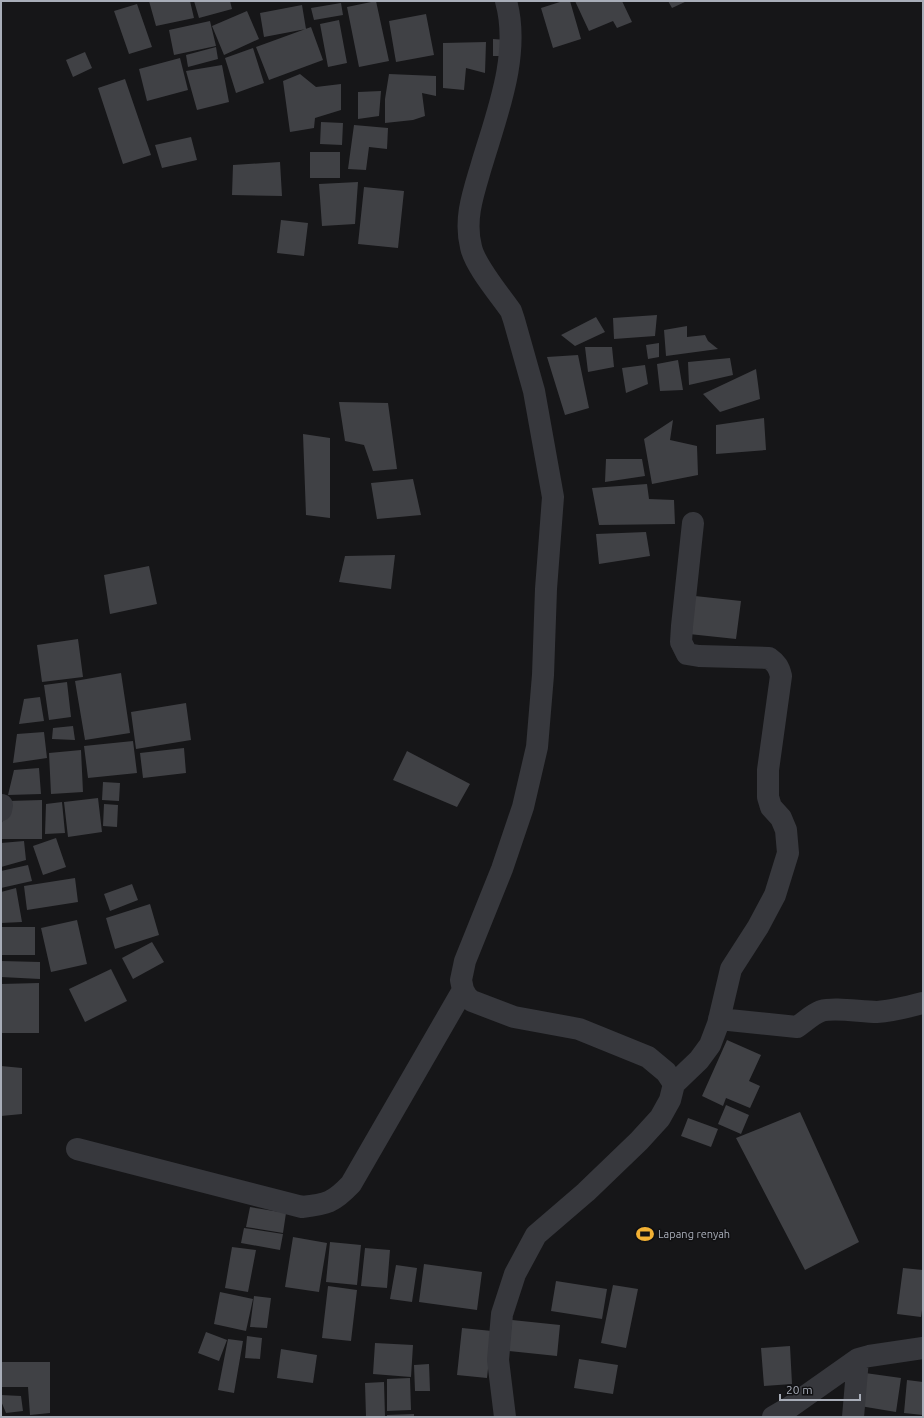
<svg xmlns="http://www.w3.org/2000/svg" width="924" height="1418" font-family="Ubuntu,sans-serif">
  <style>
    .building { fill: #404145 }
    .lines { fill: none; stroke-linecap: round; stroke-linejoin: round }
    .minor { stroke: #37383d; stroke-width: 22 }
    .labels { text-anchor: middle; stroke-width: 3; stroke-linejoin: round; paint-order: stroke }
    .poi-label { font-size: 11px; fill: #a8adb8; stroke: #111113; text-anchor: start }
  </style>
  <rect width="100%" height="100%" fill="#161618"/>
  <!-- building -->
  <path class="building" d="M149,1H190L194,18L156,26Z
    M194,1H230L232,9L199,18Z
    M376,1L389,61L359,67L347,7Z
    M563,1H570L581,39L553,48L541,8Z
    M575,1H622L632,22L617,28L613,21L589,31Z
    M668,1H687L672,8Z
    M341,3L343,15L314,20L311,8Z
    M137,4L152,47L129,54L114,11Z
    M302,5L306,29L264,37L260,13Z
    M247,11L259,39L224,55L212,26Z
    M426,14L434,55L396,62L389,21Z
    M339,20L347,63L328,67L320,24Z
    M210,21L216,46L174,55L169,30Z
    M311,27L323,60L269,80L256,47Z
    M493,39L506,40L505,56H493Z
    M486,42L485,73L466,68L464,90L443,88V43Z
    M216,47L218,59L188,67L186,55Z
    M253,48L264,83L236,93L225,58Z
    M85,52L92,68L73,77L66,60Z
    M180,58L188,90L147,101L139,69Z
    M222,65L229,102L197,110L186,71Z
    M300,74L316,87L341,84V110L315,118L314,128L290,132L283,81Z
    M389,74L436,76V96L422,93L425,116L413,120L385,123V99Z
    M125,79L151,155L123,164L98,88Z
    M381,91L379,116L358,119V92Z
    M321,122L343,123L342,145L320,144Z
    M354,125L388,128L387,149L369,147L366,170L348,169Z
    M191,137L197,160L162,168L155,145Z
    M310,152H340V178H310Z
    M280,162L282,196L232,195L233,165Z
    M358,182L355,224L322,226L319,184Z
    M364,187L404,191L398,248L358,244Z
    M281,220L308,223L304,256L277,253Z
    M657,315L655,336L614,339L613,318Z
    M596,317L605,332L575,346L561,335Z
    M687,326V337L705,335L708,341L718,349L666,356L664,330Z
    M659,343V357L648,359L646,345Z
    M585,347H612L614,367L588,372Z
    M578,355L589,408L565,415L547,357Z
    M730,358L733,375L689,385L688,362Z
    M678,360L683,390L660,391L657,364Z
    M645,365L648,384L626,393L622,368Z
    M756,369L760,399L720,412L703,394Z
    M339,402L388,403L397,469L373,471L364,445L345,441Z
    M764,418L766,450L716,454V425Z
    M673,420L670,440L697,446L698,475L652,484L644,439Z
    M303,434L330,438V518L306,515Z
    M606,459H642L645,476L605,482Z
    M413,479L421,515L377,519L371,483Z
    M647,484L649,499L674,500L675,524L599,525L592,488Z
    M646,532L650,556L599,564L596,534Z
    M395,555L391,589L339,582L345,556Z
    M149,566L157,604L110,614L104,575Z
    M695,596L741,601L736,639L689,634Z
    M78,639L83,677L42,682L37,645Z
    M121,673L130,733L85,740L75,681Z
    M67,682L71,717L49,720L44,685Z
    M40,697L44,721L19,724L24,699Z
    M186,703L191,740L136,749L131,712Z
    M73,726L75,740L52,739L53,728Z
    M44,732L47,758L13,763L17,734Z
    M133,741L137,773L88,778L84,746Z
    M184,748L186,773L143,778L140,753Z
    M81,750L83,792L51,794L49,753Z
    M407,751L470,784L457,807L393,780Z
    M39,768L41,794L8,795L14,770Z
    M103,782L120,783L119,801L102,800Z
    M98,798L102,832L68,837L64,802Z
    M42,800V839H1V826L8,801Z
    M62,802L65,833L45,834L46,804Z
    M104,804L118,805L117,827L103,826Z
    M56,838L66,867L43,875L33,846Z
    M24,841L26,860L1,867V843Z
    M28,865L32,881L1,888V871Z
    M75,878L78,902L27,910L24,886Z
    M132,884L138,900L110,911L104,894Z
    M16,888L22,922L1,923V892Z
    M150,904L159,935L115,949L106,918Z
    M77,920L87,964L51,972L41,928Z
    M1,927H35V955H1Z
    M152,942L164,962L133,979L122,958Z
    M1,961L40,962V979L1,977Z
    M111,969L127,1001L85,1022L69,989Z
    M39,983V1033H1V984Z
    M727,1040L761,1055L749,1081L760,1086L750,1108L726,1098L723,1106L702,1096Z
    M1,1066L22,1068V1114L1,1116Z
    M726,1105L749,1115L741,1134L718,1124Z
    M800,1112L859,1242L805,1270L736,1138Z
    M688,1118L718,1129L711,1147L681,1136Z
    M250,1207L286,1213L283,1233L246,1227Z
    M244,1228L283,1234L280,1250L241,1243Z
    M293,1237L327,1243L319,1292L285,1287Z
    M330,1242L361,1245L357,1285L326,1282Z
    M232,1247L256,1250L248,1292L225,1288Z
    M365,1248L390,1250L387,1288L361,1286Z
    M424,1264L482,1272L477,1310L419,1302Z
    M396,1265L417,1268L412,1302L390,1299Z
    M903,1268L923,1270V1303L921,1317L897,1314Z
    M556,1281L607,1289L602,1319L551,1311Z
    M613,1285L638,1289L626,1348L601,1343Z
    M328,1286L357,1290L351,1341L322,1338Z
    M220,1292L253,1299L246,1331L214,1324Z
    M254,1296L271,1298L267,1328L250,1327Z
    M512,1320L560,1325L557,1356L509,1351Z
    M462,1328L492,1331L487,1378L457,1375Z
    M206,1332L227,1340L219,1361L198,1353Z
    M247,1336L262,1338L260,1359L245,1358Z
    M228,1339L243,1341L234,1393L218,1390Z
    M375,1343L413,1345L411,1377L373,1374Z
    M790,1346L792,1384L764,1386L761,1348Z
    M281,1349L317,1355L313,1383L277,1378Z
    M579,1359L618,1365L613,1394L574,1388Z
    M2,1362H50V1413L30,1415L28,1387H1Z
    M429,1364L430,1391H415L414,1365Z
    M865,1373L901,1378L896,1412L860,1406Z
    M410,1378L411,1410L387,1411V1379Z
    M907,1380L923,1382V1415L904,1413Z
    M384,1382L385,1417H366L365,1383Z
    M1,1395L21,1396L23,1411L6,1413L1,1401Z
    M414,1414V1417H387V1415Z"/>
  <g class="lines">
    <!-- minor -->
    <path class="minor" d="M1,810L2,805
      M719,1019L797,1027C806,1021 811,1015 821,1011C835,1007 861,1012 877,1012C893,1011 908,1007 923,1003
      M674,1084L699,1060L710,1045L718,1024L731,969L758,927L775,895L788,853L786,830L781,818L771,807L768,797V770L781,676C779,667 776,663 769,658L699,656L687,654L681,642L682,626L693,523
      M77,1149L302,1207C327,1204 333,1203 351,1184L463,990
      M505,1417L498,1360L502,1314L515,1274L536,1235L586,1192L639,1141L660,1118L670,1100L674,1084L666,1072L648,1057L579,1029L514,1017L472,1001L467,997L463,990L461,980L465,961L502,869L523,807L537,747L543,675L546,589L553,497L534,391L514,320L511,311C500,295 475,266 471,247C464,219 473,194 481,167C496,116 521,55 506,1
      M773,1417L790,1407L858,1359L869,1356L923,1348
      M853,1417L858,1359"/>
  </g>
  <!-- icons -->
  <defs>
    <g id="stadium-bare" transform="scale(1.38)"><path d="M0-5a6.5 5 0 1 0 0 10a6.5 5 0 1 0 0-10ZM-3.5-1.8h7v3.6h-7Z" fill="#f2b134" stroke="#111113" stroke-width="2.5" paint-order="stroke"/></g>
  </defs>
  <g fill-rule="evenodd">
    <use href="#stadium-bare" x="645" y="1234"/>
  </g>
  <g class="labels">
    <!-- poi labels -->
    <g class="poi-label">
      <text x="658" y="1238">Lapang renyah</text>
    </g>
  </g>
  <!-- border -->
  <rect width="924" height="1418" fill="none" stroke="#a8adb8" stroke-width="4"/>
  <!-- scale -->
  <path d="M780 1394v6h80v-6" fill="none" stroke="#a8adb8" stroke-width="2"/>
  <text x="786" y="1394" font-size="12" fill="#a8adb8" stroke="#111113" stroke-width="3" paint-order="stroke">20 m</text>
</svg>
